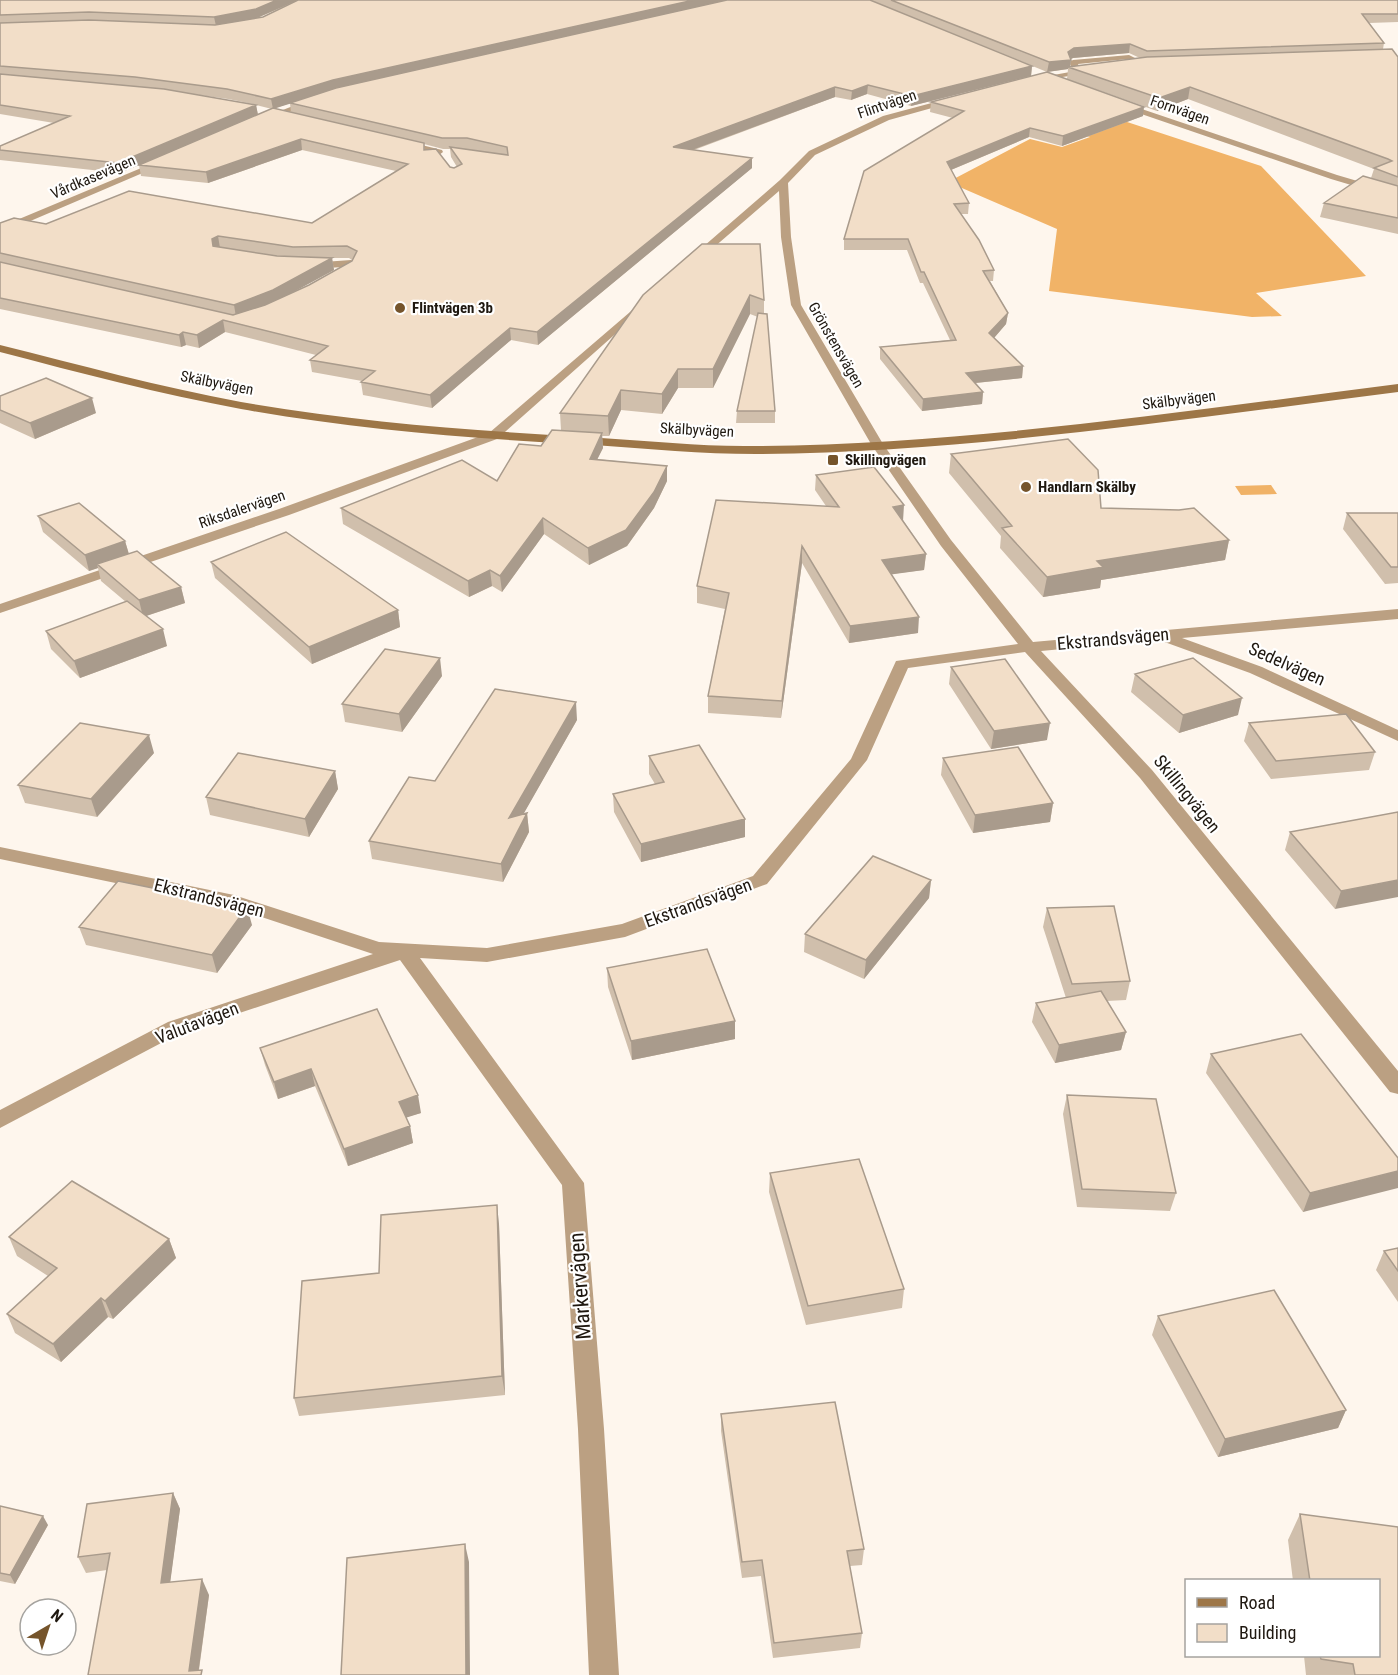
<svg xmlns="http://www.w3.org/2000/svg" width="1398" height="1675" font-family="'Roboto Condensed',sans-serif">
  <style>
    .forest { fill: #f1b367 }
    .water { fill: #f0b267 }
    .lines { fill: none; stroke-linecap: round; stroke-linejoin: round }
    .lane { fill: #bba082; fill-rule: evenodd }
    .street { fill: #bba082; fill-rule: evenodd }
    .secondary { fill: #9d7647; fill-rule: evenodd }
    .wall { fill: #d0bfac; fill-rule: evenodd }
    .shaded-wall { fill: #a99b8c }
    .building { fill: #f2dec8; stroke: #a99b8c; stroke-width: 1.5 }
    .poi-dot { fill: #75542b; stroke: #fff; stroke-width: 2 }
    .labels { text-anchor: middle; stroke-width: 4.5; stroke-linejoin: round; paint-order: stroke }
    .far-street-label { font-size: 15px; fill: #1f1810; stroke: #fff }
    .far-poi-label { font-size: 15px; font-weight: bold; fill: #1f1810; stroke: #fff; text-anchor: start }
    .street-label { font-size: 18px; fill: #1f1810; stroke: #fff }
    .near-street-label { font-size: 21px; fill: #1f1810; stroke: #fff }
  </style>
  <rect width="100%" height="100%" fill="#fef6ed"/>
  <!-- forest -->
  <path class="forest" d="M1121,120L1261,166L1366,276L1256,293L1282,316L1252,317L1049,291L1057,229L948,182L1030,139L1062,147L1090,137L1062,129Z"/>
  <!-- water -->
  <path class="water" d="M1271,485L1277,494L1241,495L1235,486Z"/>
  <g class="lines">
    <!-- lane -->
    <path class="lane" d="M1129,55L1149,65L1142,67L1128,59L1078,64L1081,71L1077,73H1074L1069,62L1073,60Z"/>
    <!-- street -->
    <path class="street" d="M1092,68H1095V72L1030,82L1026,80Z
      M954,97H957V101L889,120L815,155L788,183L791,237L801,305L883,444L951,540L1033,642L1398,609V619L1182,638L1262,667L1398,730V741L1250,673L1159,640L1041,651L1152,770L1398,1071V1094L1390,1092L1140,778L1025,652L908,668L867,760L767,884L625,937L487,962L420,958L584,1183L604,1429L619,1675H589L578,1429L562,1185L400,960L182,1032L0,1128V1110L168,1022L373,954L231,907L0,859V847L234,895L379,942L487,948L622,924L753,876L851,759L896,661L1018,644L941,546L871,444L791,305L781,237L779,191L698,261L689,259L780,180L809,151L883,116Z
      M311,99L318,101L264,122L257,120Z
      M1121,102L1337,175L1398,193V199L1331,179L1118,106V102Z
      M401,140L442,150L443,152L439,155L398,145L397,143Z
      M158,161L166,163L0,234V227Z
      M351,260L356,263L352,271L336,279L331,276L344,267L309,269L304,266L309,263Z
      M644,300L648,301V305L497,439L289,515L0,613V604L279,509L489,433Z"/>
    <!-- secondary -->
    <path class="secondary" d="M0,345C80,365 160,387 241,402C360,423 480,431 601,438C653,441 704,447 756,446C971,444 1185,411 1398,384V392C1185,419 971,452 756,454C702,454 648,449 594,445C476,439 358,430 241,409C160,394 80,373 0,352Z"/>
  </g>
  <!-- wall -->
  <path class="wall" d="M0,0H1398V22L1369,23L1384,43L1383,49L1398,57V234L1320,217L1324,203L1371,178L1374,169L1188,99L1157,111L1067,79L1068,69L1047,72L925,22L1032,66L1031,76L911,106L867,94L851,100L835,97L694,150L752,158V168L538,345L511,340L432,408L363,395L361,382L362,381L312,372L310,360L316,355L225,332L199,348L186,345L181,347L0,309V223L46,224L312,223L396,171L302,150L208,183L141,176L139,165L120,173L0,160V150L54,123L0,114ZM292,3L263,17L257,18ZM1129,53L1140,58L1070,67L1071,59L1073,58ZM192,94L228,99L253,104ZM290,103L291,113L273,109ZM256,105L272,109L258,115ZM424,144L443,149H450L451,157L457,167L454,168L450,167L425,150ZM332,258H349L352,260V261L309,285L289,294L334,270Z
    M931,102L1143,116L1062,146L1029,137L951,170L969,203L968,214H961L994,270L993,281H990L1008,313L1006,324L994,338L1023,366L1022,378L976,383L983,392L982,404L922,411L880,359V347L950,340L923,283H920L907,250H844V239L953,118L930,112Z
    M702,244L764,300V314L775,411V423H736L737,411L758,317L750,314L713,388H678L662,414L621,410L609,436H602L603,448L597,459L667,466V481L654,508L627,546L589,565L544,534L502,592L492,586L469,597L343,524L341,508L497,481L561,430L560,413Z
    M0,396L96,413L35,439L0,423Z
    M951,454L1101,508L1229,540L1225,560L1101,580L1100,588L1043,597L1000,548L1001,536L949,473Z
    M816,475L903,520L926,554L924,570L891,574L918,633L849,643L802,563L781,718L708,713V696L725,609L697,603V586L826,506L815,490Z
    M1347,513H1398V583L1385,584L1343,529Z
    M38,516L125,541L129,554L181,587L185,603L146,616L167,646L80,678L51,649L46,631L126,602L101,581L98,568L89,571L43,532Z
    M211,562L398,610L400,627L312,664L215,578Z
    M951,667L1047,740L991,749L949,684Z
    M1135,674L1238,715L1179,733L1131,692Z
    M442,676L402,732L345,722L342,704Z
    M577,720L523,814L527,813L529,832L503,882L372,859L369,841L435,781Z
    M1249,723L1375,752L1369,770L1271,779L1244,741Z
    M154,753L97,817L25,803L18,785Z
    M649,756L745,819V837L641,862L614,812L613,794L655,784L649,774Z
    M943,758L1053,803L1050,822L973,833L941,775Z
    M335,771L338,789L309,837L210,815L206,797Z
    M1398,812L1335,909L1285,850L1290,832Z
    M931,880L929,898L864,979L804,952L805,934Z
    M1047,908L1130,981L1126,1000L1107,1001L1126,1032L1121,1050L1055,1063L1032,1022L1036,1003L1066,998L1043,927Z
    M252,925L217,973L86,945L79,927Z
    M607,968L735,1039L632,1060L608,987Z
    M260,1048L421,1113L406,1117L410,1126L413,1143L348,1166L315,1086L278,1099L265,1065Z
    M1211,1054L1398,1158L1303,1212L1206,1073Z
    M1067,1095L1176,1193L1170,1211L1077,1207L1063,1114Z
    M770,1173L904,1289L902,1308L806,1325L769,1192Z
    M499,1224L505,1395L299,1416L294,1398L379,1273Z
    M9,1237L169,1239L176,1258L113,1319L108,1317L61,1362L15,1333L7,1314L48,1276L17,1256Z
    M1398,1248V1302L1376,1270L1384,1251Z
    M1158,1316L1346,1410L1338,1428L1218,1457L1152,1335Z
    M721,1414L864,1549L862,1565L850,1566L862,1633L860,1648L773,1658L761,1576L742,1578L721,1431Z
    M173,1493L180,1509L170,1582L209,1595L199,1670L88,1675L107,1570L86,1573L78,1557Z
    M0,1506L48,1525L15,1584L0,1581Z
    M1300,1514L1398,1527V1675H1306L1304,1656H1378V1581H1293L1288,1540Z"/>
  <!-- shaded-wall -->
  <path class="shaded-wall" d="M277,0H298L257,18L216,26L214,17Z
    M694,0H733L334,90L273,109L271,99L333,80Z
    M1130,44L1129,53L1073,58L1069,60H1071L1070,67H1068V69L1047,72L1049,62L1074,48Z
    M1032,66L1031,76L911,106L912,96Z
    M868,85L867,94L851,100L852,91Z
    M835,87V97L673,157V147Z
    M1190,87L1188,99L1157,111L1159,98Z
    M256,105L258,115L120,173L118,163Z
    M1144,107L1143,116L1062,146L1063,136Z
    M1030,128L1029,137L946,172L947,162Z
    M301,139L302,150L208,183L206,172Z
    M752,158V168L538,345L537,332Z
    M218,236L220,248L214,251L212,239Z
    M332,258L334,270L275,302L236,317L234,305Z
    M750,295V314L713,388V369Z
    M1008,313L1006,324L988,345L989,333Z
    M223,320L225,332L199,348L197,335Z
    M510,328L511,340L432,408L430,395Z
    M183,332L186,345L181,347L179,335Z
    M1023,366L1022,378L965,384L966,373Z
    M678,369V388L662,414V394Z
    M621,390V410L609,436L608,416Z
    M983,392L982,404L922,411L923,399Z
    M92,398L96,413L35,439L30,423Z
    M602,433L603,448L590,474V459Z
    M667,466V481L654,508L627,546L589,565L588,548Z
    M904,505L903,521L893,507Z
    M543,518L544,534L502,592L500,576Z
    M1229,540L1225,560L1101,580L1100,588L1043,597L1047,577L1097,561Z
    M125,541L130,558L97,564L98,568L89,571L85,555Z
    M802,546V563L781,718L782,701Z
    M926,554L924,570L880,576L882,560Z
    M490,570L492,586L469,597L468,581Z
    M181,587L185,603L143,617L139,600Z
    M398,610L400,627L312,664L309,647Z
    M919,617L918,633L849,643L850,626Z
    M163,629L167,646L80,678L74,661Z
    M440,658L442,676L402,732L399,714Z
    M1242,698L1238,715L1179,733L1183,715Z
    M576,702L577,720L511,836L509,818Z
    M1050,723L1047,740L991,749L994,731Z
    M149,735L154,753L97,817L91,799Z
    M335,771L338,789L309,837L305,819Z
    M1053,803L1050,822L973,833L975,815Z
    M527,813L529,832L503,882L501,864Z
    M745,819V837L641,862V844Z
    M931,880L929,898L864,979L866,960Z
    M1398,880V897L1335,909L1341,891Z
    M247,907L252,925L217,973L212,955Z
    M735,1021V1039L632,1060L631,1041Z
    M1126,1032L1121,1050L1055,1063L1059,1045Z
    M311,1069L315,1086L278,1099L274,1082Z
    M418,1095L421,1113L402,1119L399,1102Z
    M410,1126L413,1143L348,1166L344,1149Z
    M1398,1171V1188L1303,1212L1310,1193Z
    M497,1205L499,1224L505,1395L502,1376Z
    M169,1239L176,1258L113,1319L105,1301Z
    M101,1298L108,1317L61,1362L53,1344Z
    M1346,1410L1338,1428L1218,1457L1225,1439Z
    M173,1493L180,1509L168,1599L161,1583Z
    M43,1516L48,1525L15,1584L10,1575Z
    M465,1544L469,1562L470,1675H466Z
    M202,1579L209,1595L198,1675L189,1671Z"/>
  <!-- building -->
  <path class="building" d="M0,0H277L256,9L214,17L89,12L0,15Z
    M298,0H694L333,80L271,99L227,89L135,77L0,66V23L89,20L215,25L263,17Z
    M727,0H870L1032,66L912,96L868,85L852,91L835,87L673,147L752,158L537,332L510,328L430,395L361,382L375,371L310,360L328,346L223,320L197,335L183,332L179,335L0,298V262L233,315L265,305L309,285L352,261L357,251L347,246L293,247L218,236L212,239L213,246L277,256L332,258L273,290L234,305L0,253V223L14,218L46,224L129,191L312,223L408,164L301,139L206,172L139,165L273,108L424,143V150L436,149L450,167L454,168L462,164L450,147L508,155L507,147L467,138H442L290,103L336,88Z
    M891,0H1398V14H1362L1384,43L1147,51L1130,44L1074,48L1068,52L1071,60L1049,62Z
    M1392,49L1398,57V177L1374,168L1392,161L1388,159L1190,87L1159,98L1068,67L1147,57Z
    M1047,72L1144,107L1063,136L1030,128L947,162L969,203L954,204L979,240L994,270L983,271L1008,313L989,333L1023,366L966,373L983,392L923,399L880,347L956,340L924,272H921L908,239H844L864,171L964,111L931,102Z
    M0,74L164,89L256,105L118,163L0,150V146L70,116L0,105Z
    M1363,176L1398,186V218L1324,203Z
    M702,244H760L764,300L750,295L713,369H678L662,394L621,390L608,416L560,413L643,295Z
    M758,313L767,314L775,411H737Z
    M46,378L92,398L30,423L0,410V396Z
    M552,430L602,433L590,459L667,466L654,492L626,530L588,548L543,518L500,576L490,570L468,581L341,508L462,460L497,481L519,444L541,446Z
    M1068,439L1098,470L1101,508L1179,510L1194,508L1229,540L1097,561L1103,567L1047,577L1002,528L1012,526L951,454Z
    M874,467L904,505L893,507L926,554L882,560L919,617L850,626L802,546L782,701L708,696L729,593L697,586L716,500L839,507L816,475Z
    M79,503L125,541L85,555L38,516Z
    M1347,513H1398V567H1391Z
    M286,532L398,610L309,647L211,562Z
    M137,551L181,587L139,600L97,564Z
    M127,601L163,629L74,661L46,631Z
    M385,649L440,658L399,714L342,704Z
    M1193,658L1242,698L1183,715L1135,674Z
    M1005,659L1050,723L994,731L951,667Z
    M495,689L576,702L509,818L527,813L501,864L369,841L409,777L435,781Z
    M1346,714L1375,752L1276,761L1249,723Z
    M80,723L149,735L91,799L18,785Z
    M699,745L745,819L641,844L613,794L664,782L649,756Z
    M1018,747L1053,803L975,815L943,758Z
    M238,753L335,771L305,819L206,797Z
    M1398,812V880L1341,891L1290,832Z
    M873,856L931,880L866,960L805,934Z
    M118,881L247,907L212,955L79,927Z
    M1114,906L1130,981L1072,984L1047,908Z
    M707,949L735,1021L631,1041L607,968Z
    M1101,991L1126,1032L1059,1045L1036,1003Z
    M377,1009L418,1095L399,1102L410,1126L344,1149L311,1069L274,1082L260,1048Z
    M1301,1034L1398,1158V1171L1310,1193L1211,1054Z
    M1067,1095L1156,1099L1176,1193L1082,1189Z
    M859,1159L904,1289L808,1306L770,1173Z
    M72,1181L169,1239L105,1301L101,1298L53,1344L7,1314L57,1268L9,1237Z
    M497,1205L502,1376L294,1398L302,1281L379,1273L381,1215Z
    M1398,1248V1271L1384,1251Z
    M1274,1290L1346,1410L1225,1439L1158,1316Z
    M835,1402L864,1549L847,1551L862,1633L774,1643L762,1560L742,1562L721,1414Z
    M173,1493L161,1583L202,1579L189,1671L202,1670L201,1675H88L110,1553L78,1557L87,1504Z
    M0,1506L43,1516L10,1575L0,1573Z
    M1300,1514L1398,1527V1675H1355L1353,1664L1321,1659L1320,1656H1378V1581H1310Z
    M465,1544L466,1675H341L347,1558Z"/>
  <!-- markers -->
  <g class="poi-dot">
    <circle cx="400" cy="308" r="6"/>
    <rect x="827" y="454" width="12" height="12" rx="3"/>
    <circle cx="1026" cy="487" r="6"/>
  </g>
  <g class="labels">
    <!-- far-street labels -->
    <g class="far-street-label">
      <text transform="translate(887 104) rotate(-19)" y="5">Flintvägen</text>
      <text transform="translate(1180 110) rotate(19)" y="5">Fornvägen</text>
      <text transform="translate(93 177) rotate(-23)" y="5">Vårdkasevägen</text>
      <text transform="translate(836 345) rotate(60)" y="5">Grönstensvägen</text>
      <text transform="translate(217 383) rotate(11)" y="5">Skälbyvägen</text>
      <text transform="translate(1179 400) rotate(-7)" y="5">Skälbyvägen</text>
      <text transform="translate(697 430) rotate(3)" y="5">Skälbyvägen</text>
      <text transform="translate(242 509) rotate(-19)" y="5">Riksdalervägen</text>
    </g>
    <!-- far-poi labels -->
    <g class="far-poi-label">
      <text x="412" y="313">Flintvägen 3b</text>
      <text x="845" y="465">Skillingvägen</text>
      <text x="1038" y="492">Handlarn Skälby</text>
    </g>
    <!-- street labels -->
    <g class="street-label">
      <text transform="translate(1113 639) rotate(-5)" y="6">Ekstrandsvägen</text>
      <text transform="translate(1287 664) rotate(24)" y="6">Sedelvägen</text>
      <text transform="translate(1187 794) rotate(51)" y="6">Skillingvägen</text>
      <text transform="translate(209 898) rotate(14)" y="6">Ekstrandsvägen</text>
      <text transform="translate(698 903) rotate(-20)" y="6">Ekstrandsvägen</text>
      <text transform="translate(197 1023) rotate(-21)" y="6">Valutavägen</text>
    </g>
    <!-- near-street labels -->
    <g class="near-street-label">
      <text transform="translate(580 1286) rotate(-94)" y="7">Markervägen</text>
    </g>
  </g>
  <!-- legend -->
  <rect x="1185" y="1579" width="195" height="78" fill="#ffffff" stroke="#a5a39f" stroke-width="1.5"/>
  <rect x="1197" y="1598" width="30" height="9" fill="#9d7647" stroke="#a5a39f" stroke-width="1.5"/>
  <text x="1239" y="1609" font-size="18" fill="#1f1810">Road</text>
  <rect x="1197" y="1624" width="30" height="18" fill="#f2dec8" stroke="#a5a39f" stroke-width="1.5"/>
  <text x="1239" y="1639" font-size="18" fill="#1f1810">Building</text>
  <!-- north arrow -->
  <g transform="translate(48 1627) rotate(39)"><circle r="28" fill="#ffffff" stroke="#a5a39f" stroke-width="1.5"/>
  <path d="M0-4.5L10 22L0 15L-10 22Z" fill="#75542b"/>
  <text y="-9" font-size="16" font-weight="bold" text-anchor="middle" fill="#1f1810">N</text>
  </g>
</svg>
